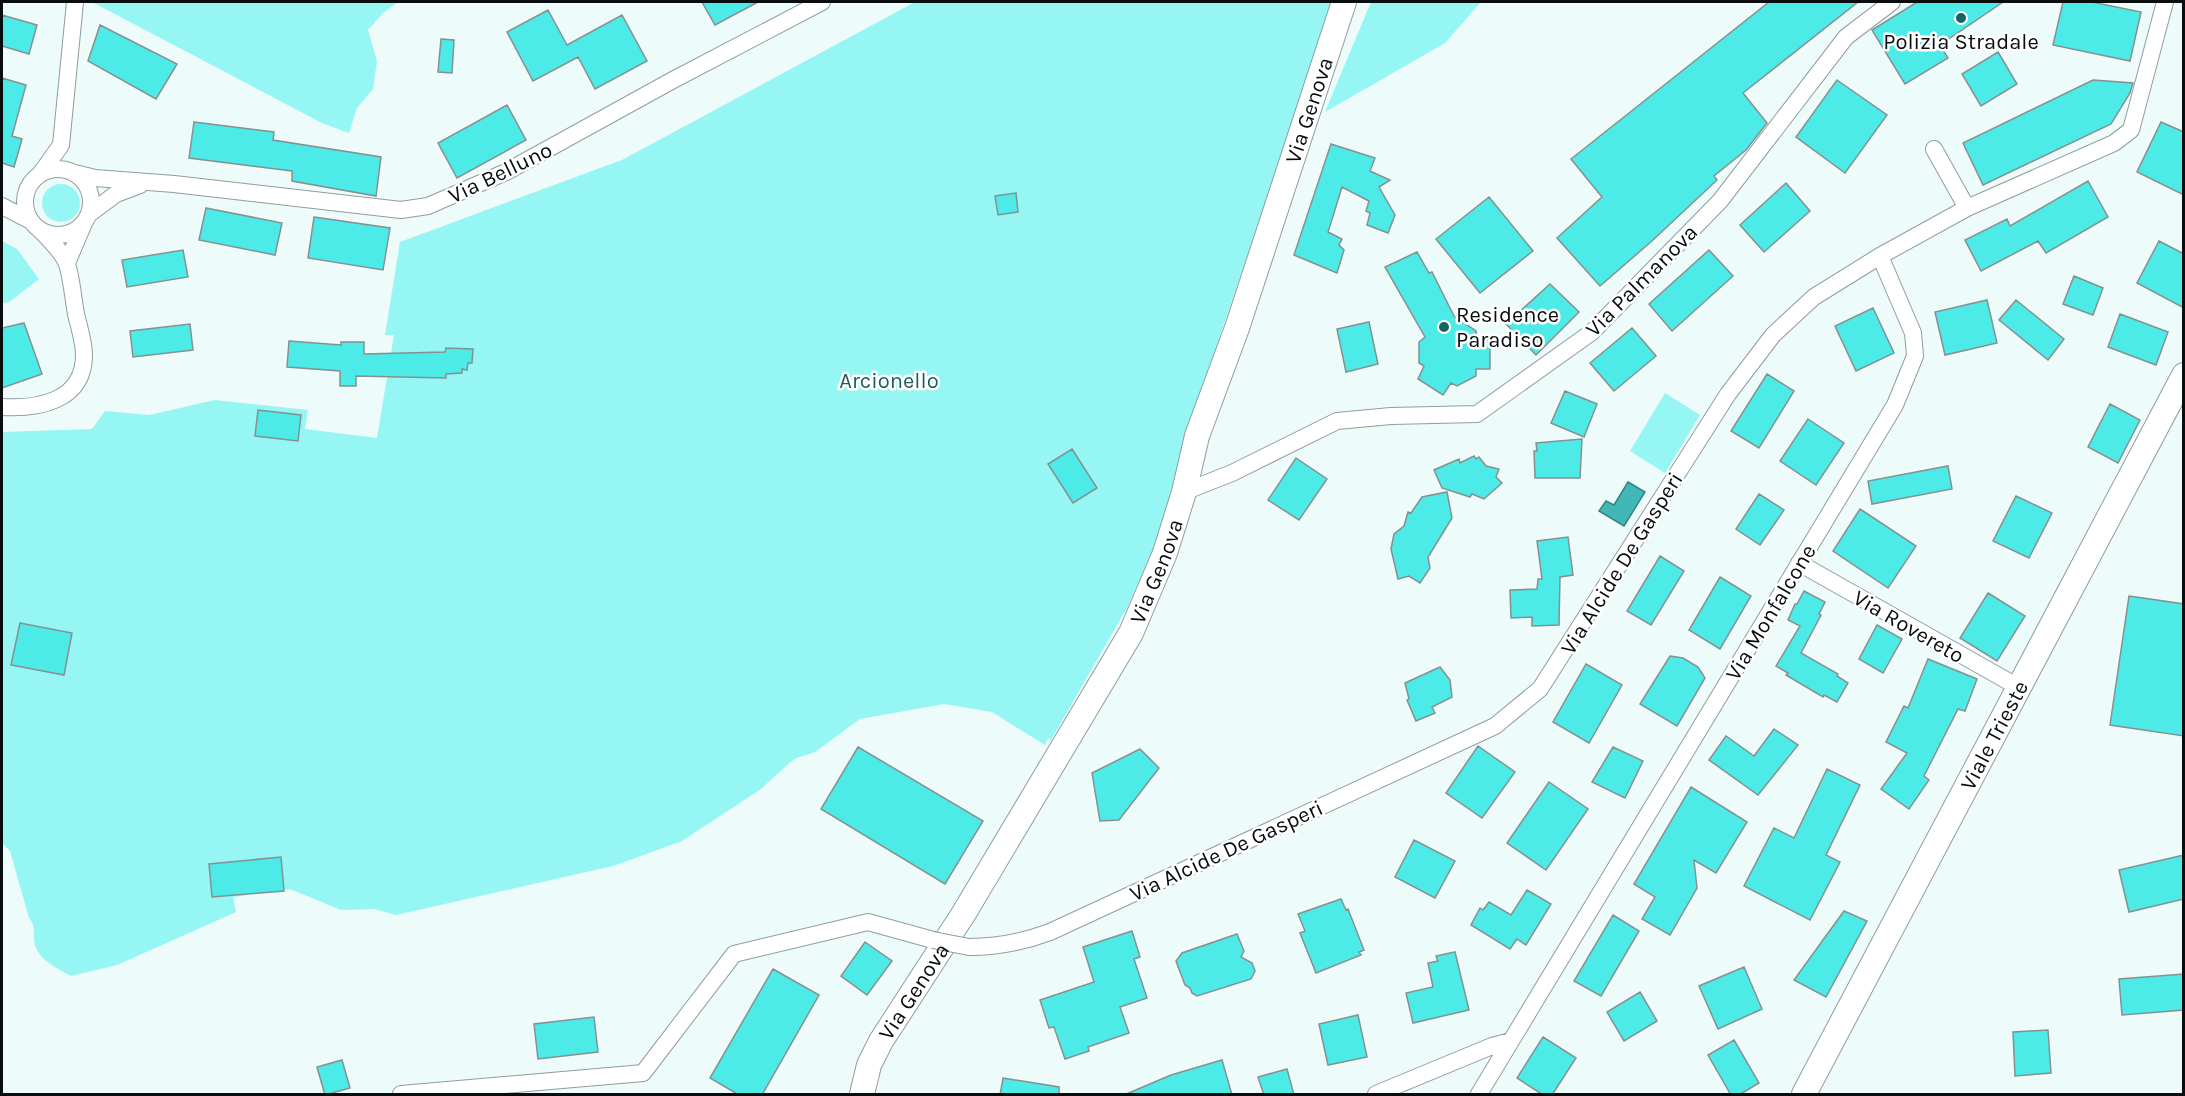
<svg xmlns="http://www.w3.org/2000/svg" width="2185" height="1096" font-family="Karla,sans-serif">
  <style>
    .green { fill: #95f6f3 }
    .water { fill: #42b7b5; stroke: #318483; stroke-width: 1.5 }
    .building { fill: #4debe8; stroke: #859191; stroke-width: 1.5 }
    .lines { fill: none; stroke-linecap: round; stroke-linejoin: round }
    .minor-casing { stroke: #919d9d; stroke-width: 18 }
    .secondary-casing { stroke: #919d9d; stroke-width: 26 }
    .minor { stroke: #fff; stroke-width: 16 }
    .secondary { stroke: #fff; stroke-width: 24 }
    .minor-bridge-casing { stroke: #919d9d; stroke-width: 18; stroke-linecap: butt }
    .minor-bridge { stroke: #fff; stroke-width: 16 }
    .poi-dot { fill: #156463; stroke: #fff; stroke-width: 2 }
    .labels { text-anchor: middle; stroke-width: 5; stroke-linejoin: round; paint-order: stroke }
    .poi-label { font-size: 22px; fill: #090d0d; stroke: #fff }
    .street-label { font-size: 22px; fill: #090d0d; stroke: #fff }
    .park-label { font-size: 22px; fill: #1e5d5c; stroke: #fff }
  </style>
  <rect width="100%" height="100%" fill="#edfbfa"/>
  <!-- green -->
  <path class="green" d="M92,2H398L383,13L368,30L377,61L373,89L357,108L349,133L322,123Z
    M915,2H1337L1289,131L1181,452L1165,523L1128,606L1051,740L1048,738L1045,745L992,712L944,704L860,719L815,752L794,759L761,789L682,841L613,866L396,915L374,909L341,910L290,889L233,897L236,912L117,965L71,976C58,969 39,960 35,945C32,935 37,927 29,918L10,851L2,843V432L92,429L105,411L149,415L215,400L308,410L305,429L377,438L394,335H385L400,242L622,160Z
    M1371,2H1481L1445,43L1325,112Z
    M42 203a19 19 0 1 1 38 0a19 19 0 1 1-38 0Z
    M2,241L17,249L39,279L9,302L2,303Z
    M1665,393L1700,415L1665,473L1630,451Z"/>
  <!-- water -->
  <path class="water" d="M1628,482L1645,492L1624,526L1599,511L1606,501L1614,505Z"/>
  <!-- building -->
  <path class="building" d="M702,2H758L715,25Z
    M1769,2H1858L1743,93L1767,123L1746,150L1714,176L1717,180L1653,240L1600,286L1557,238L1602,197L1571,159Z
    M1917,2H2003L1940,45L1948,58L1905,84L1872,30Z
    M2063,2H2092L2141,12L2130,61L2053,45Z
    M548,10L567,45L622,15L647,61L595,89L578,57L533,81L507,32Z
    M2,15L37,25L29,54L2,46Z
    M100,25L177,64L156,99L88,61Z
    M441,39L454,40L452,73L438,72Z
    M1998,52L2017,84L1981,106L1962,74Z
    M2,78L26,85L12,136L22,139L14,167L2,163Z
    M1837,80L1887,115L1845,173L1796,137Z
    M2093,80L2133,83L2130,93L2111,124L1983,185L1963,143Z
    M507,105L526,140L457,178L438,143Z
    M194,122L274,132L273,140L381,157L376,196L292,181V171L189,158Z
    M2161,122L2184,132V195L2137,172Z
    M1331,144L1375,158L1370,171L1390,180L1379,187L1395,215L1388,233L1367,225L1370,213L1366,211L1369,201L1342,187L1328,232L1342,239L1339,245L1344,250L1337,273L1294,255Z
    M2088,181L2108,217L2046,253L2038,241L1981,271L1965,240L2007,219L2010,226Z
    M1786,183L1810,211L1764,252L1740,225Z
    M1016,193L1018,212L998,215L995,196Z
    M1489,197L1533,251L1480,293L1436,239Z
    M206,208L282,223L275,255L199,240Z
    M314,217L390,228L383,270L308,258Z
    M2159,241L2184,254V308L2137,283Z
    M183,250L188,277L127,287L122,260Z
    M1709,250L1733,276L1672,331L1649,304Z
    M1417,252L1429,273L1432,272L1454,316L1476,331L1477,338L1490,339V369H1476V376L1457,386L1451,383L1443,395L1418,379L1424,366L1419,363V342L1425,337L1385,267Z
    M2074,276L2103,288L2093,315L2063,304Z
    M1550,284L1579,312L1536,355L1506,324Z
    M1987,300L1997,343L1945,355L1935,312Z
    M2016,300L2064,339L2048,360L1999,320Z
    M1873,308L1894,353L1856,371L1835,326Z
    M2120,314L2168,332L2156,365L2108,347Z
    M1369,322L1378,364L1346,372L1337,329Z
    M24,323L42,374L2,388V328Z
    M190,324L193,350L133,357L130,331Z
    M1632,328L1656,356L1614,391L1590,363Z
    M289,341L341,345V342H364V354L445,352L446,348L473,349L472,363H468L467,370L462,369V373L446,374V378L356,376V386H340V371L287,367Z
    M1767,374L1794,391L1759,448L1731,431Z
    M1565,391L1597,404L1584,437L1551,423Z
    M2110,404L2140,420L2118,463L2088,447Z
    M258,410L301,415L298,441L255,436Z
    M1808,419L1844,443L1816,485L1780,461Z
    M1582,439L1580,478H1535L1534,451H1537L1536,443Z
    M1072,449L1097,488L1073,503L1048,464Z
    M1474,456L1476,459L1479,457L1486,466L1499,469L1496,477L1502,483L1484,499L1472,494L1470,497L1442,488L1434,470L1459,459L1460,463Z
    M1296,458L1327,479L1299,520L1268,500Z
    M1948,466L1952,489L1872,504L1868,481Z
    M1447,492L1452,518L1428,557L1430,568L1420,583L1409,576L1398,579L1391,549L1394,534L1404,526L1408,512L1411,513L1422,497Z
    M1759,494L1784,510L1760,545L1736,529Z
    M2016,496L2052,513L2029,558L1993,541Z
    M1860,509L1916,546L1888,588L1833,551Z
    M1568,537L1573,575L1560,577L1559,625L1532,626V617L1511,618L1510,590L1537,589L1538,579H1542L1537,541Z
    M1660,556L1684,571L1651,625L1627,611Z
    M1720,577L1751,596L1720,649L1689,630Z
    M1804,591L1825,602L1819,614L1821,615L1801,653L1838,674L1837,676L1848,683L1837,702L1824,695L1823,697L1786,675L1788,673L1776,666L1800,626L1788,620L1795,604H1797Z
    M1988,593L2025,616L1997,661L1960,638Z
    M2129,596L2184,604V736L2110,725Z
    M20,623L72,633L64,675L11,665Z
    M1877,625L1902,639L1883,673L1859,659Z
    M1670,656L1683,658L1698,667L1705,678L1677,726L1640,704Z
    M1928,659L1977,679L1965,711L1958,709L1924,776L1929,780L1909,809L1881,789L1907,753L1886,742L1904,706L1908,708Z
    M1586,664L1622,685L1589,743L1553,722Z
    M1440,667L1450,680L1452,697L1432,707L1435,713L1416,721L1407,700L1409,699L1405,683Z
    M1774,729L1798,745L1758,795L1709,760L1726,736L1754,756Z
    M1478,746L1515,772L1482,818L1446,793Z
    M858,747L983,821L945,884L821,809Z
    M1613,747L1643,761L1625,798L1592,782Z
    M1140,749L1159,768L1119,820L1100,821L1092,773Z
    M1827,769L1860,785L1826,855L1840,862L1810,920L1744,886L1774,828L1794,838Z
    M1549,782L1588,809L1546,870L1507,843Z
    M1691,787L1747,822L1716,873L1694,860L1697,888L1670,935L1642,919L1655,897L1634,884Z
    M1414,840L1455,861L1435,898L1395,877Z
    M2184,855V899L2129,912L2119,870Z
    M281,857L284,891L212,897L209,864Z
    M1527,890L1551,904L1526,945L1517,939L1510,949L1471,925L1480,908L1483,910L1489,902L1511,915Z
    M1341,899L1346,910L1348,909L1364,950L1359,952L1361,955L1316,973L1300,933L1305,931L1298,914Z
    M1844,911L1867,921L1826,997L1794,980Z
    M1613,915L1639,931L1601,996L1574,981Z
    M1132,931L1140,957L1134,959L1147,998L1120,1007L1129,1033L1088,1047L1089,1051L1065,1059L1054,1027L1049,1028L1040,1000L1094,982L1083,947Z
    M1237,934L1244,951L1241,957L1252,963L1255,971L1251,979L1197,996L1192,993L1190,988L1185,985L1176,961L1182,953Z
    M865,942L892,961L867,995L841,976Z
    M1455,952L1469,1010L1413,1023L1406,993L1433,987L1428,963L1438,961L1436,956Z
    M1744,967L1762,1009L1718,1029L1699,986Z
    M773,969L819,995L762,1095H739L710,1078Z
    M2184,974V1010L2122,1015L2119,979Z
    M1640,992L1657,1021L1624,1041L1607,1012Z
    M1358,1015L1367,1057L1328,1065L1319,1024Z
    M594,1017L598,1052L538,1059L534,1024Z
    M2048,1030L2051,1073L2015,1076L2013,1032Z
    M1543,1037L1576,1058L1552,1095H1543L1517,1078Z
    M1734,1040L1759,1083L1739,1095H1731L1708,1055Z
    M342,1060L350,1088L325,1095L317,1067Z
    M1222,1060L1232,1095H1124L1171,1075Z
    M1287,1069L1294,1095H1264L1258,1077Z
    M1003,1078L1059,1087V1095H1000Z"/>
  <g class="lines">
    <!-- minor casing -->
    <g class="minor-casing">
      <path id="minor" d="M1934,149L1967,208
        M25 202a33 33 0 1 1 66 0a33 33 0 1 1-66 0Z
        M41,173L61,145L75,2
        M75,173L95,178L174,184L401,210L428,206L506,172L673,80L822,2
        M2,206L31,221
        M89,214L116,194L140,185
        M67,263L84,223
        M2,407C37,409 84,402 84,355C84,342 79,327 76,314C73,298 72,280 67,264C62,251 48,238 38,228
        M1184,492L1232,473L1337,421L1391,416L1477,414L1592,332L1720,201L1846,37L1892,2
        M1799,563L2020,688
        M969,947C998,947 1023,942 1050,932L1495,726L1540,689L1728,394L1773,335L1814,297L1880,256
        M401,1094L643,1073L734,954L868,922L933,940
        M1376,1094L1492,1046L1511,1041
        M1479,1094L1895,405L1915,356L1913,333L1880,256L1967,208L2114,143L2131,130L2165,2"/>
    </g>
    <!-- secondary casing -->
    <g class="secondary-casing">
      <g id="secondary">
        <path id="s1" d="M862,1094L869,1065L881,1041L964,913L1131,633L1165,553L1184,492L1197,436L1237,328L1344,2"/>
        <path id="s2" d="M1804,1094L2184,375"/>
      </g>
    </g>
    <!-- minor -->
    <use href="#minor" class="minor"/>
    <!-- secondary -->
    <use href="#secondary" class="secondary"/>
    <!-- minor-bridge casing -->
    <g class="minor-bridge-casing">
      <path id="minor-bridge" d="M933,940L969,947"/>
    </g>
    <!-- minor-bridge -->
    <use href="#minor-bridge" class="minor-bridge"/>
  </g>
  <!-- markers -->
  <g class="poi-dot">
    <circle cx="1961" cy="18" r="6"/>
    <circle cx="1444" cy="327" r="6"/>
  </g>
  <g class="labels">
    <!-- poi labels -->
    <g class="poi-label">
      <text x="1961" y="49">Polizia Stradale</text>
      <text x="1456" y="322" text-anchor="start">Residence<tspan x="1456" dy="25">Paradiso</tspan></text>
    </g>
    <!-- street labels -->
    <g class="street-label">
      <text dy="8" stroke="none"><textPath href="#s1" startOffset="1088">Via Genova</textPath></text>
      <text transform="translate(500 172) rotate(-26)" y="8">Via Belluno</text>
      <text transform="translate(1641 280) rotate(-45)" y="8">Via Palmanova</text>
      <text transform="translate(1621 563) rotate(-58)" y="8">Via Alcide De Gasperi</text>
      <text dy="8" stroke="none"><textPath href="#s1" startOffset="602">Via Genova</textPath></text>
      <text transform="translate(1770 612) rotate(-59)" y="8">Via Monfalcone</text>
      <text transform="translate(1909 626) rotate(30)" y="8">Via Rovereto</text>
      <text dy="8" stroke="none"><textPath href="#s2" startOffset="406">Viale Trieste</textPath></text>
      <text transform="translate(1226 850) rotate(-25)" y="8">Via Alcide De Gasperi</text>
      <text dy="8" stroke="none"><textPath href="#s1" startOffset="116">Via Genova</textPath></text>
    </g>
    <!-- park labels -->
    <g class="park-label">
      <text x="889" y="388">Arcionello</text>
    </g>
  </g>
  <!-- border -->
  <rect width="2185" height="1096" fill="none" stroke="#090d0d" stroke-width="6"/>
</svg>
